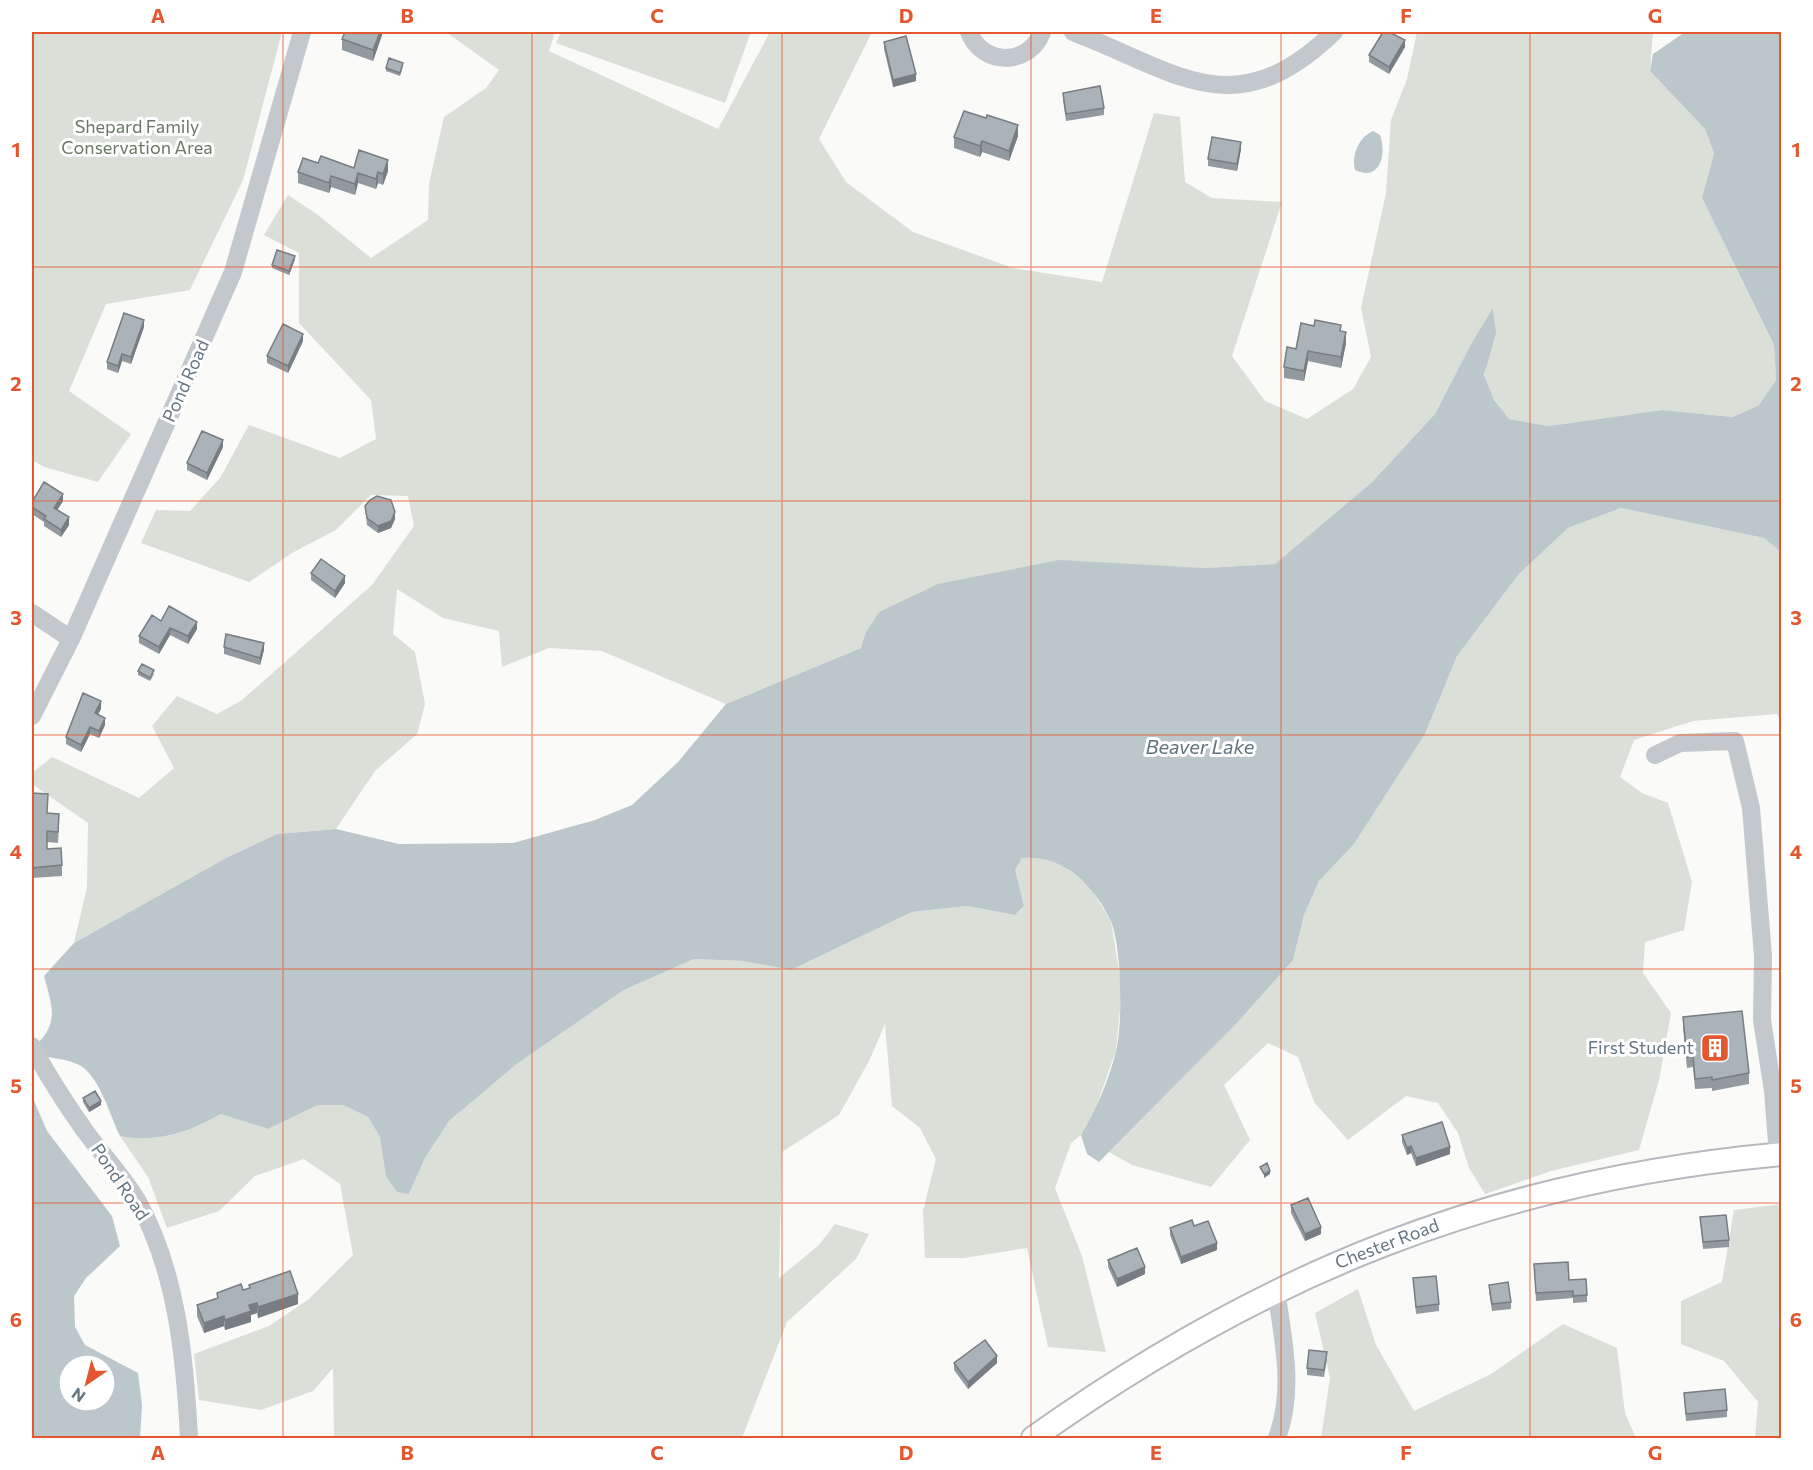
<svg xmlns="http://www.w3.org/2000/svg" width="1813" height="1470" font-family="Commissioner,sans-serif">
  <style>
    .green { fill: #dadfd7 }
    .water { fill: #bbc7cb; fill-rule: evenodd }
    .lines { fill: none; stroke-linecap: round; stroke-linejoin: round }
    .major-casing { stroke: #b5babe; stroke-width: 26 }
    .minor { stroke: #c3c8cc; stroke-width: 18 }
    .major { stroke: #fff; stroke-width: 22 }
    .wall { fill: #929a9f }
    .shaded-wall { fill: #777d82 }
    .building { fill: #aab3b9; stroke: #777d82; stroke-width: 1.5 }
    .grid { fill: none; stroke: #e4572e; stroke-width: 1.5; stroke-opacity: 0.55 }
    .labels { text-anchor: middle; stroke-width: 6; stroke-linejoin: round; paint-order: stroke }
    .park-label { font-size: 18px; fill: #687a64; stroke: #fff }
    .street-label { font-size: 18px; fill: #657683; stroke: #fff }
    .poi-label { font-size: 18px; fill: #657683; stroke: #fff; text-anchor: end }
    .water-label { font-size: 20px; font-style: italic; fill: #60757c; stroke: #fff }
    .neatline { fill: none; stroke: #e4572e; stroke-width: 2 }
    .grid-label { font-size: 20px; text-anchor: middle; font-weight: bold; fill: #e4572e }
  </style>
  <rect width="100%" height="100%" fill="#fafaf8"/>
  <!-- green -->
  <path class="green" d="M32,32H282L243,180L190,290L106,304L69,391L131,434L98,482L44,467L32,460Z
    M446,32H555L549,51L718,129L770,32H872L819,139L846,182L913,232L1013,268L1102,282L1154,113L1180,117L1185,182L1212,198L1282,202L1232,356L1265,401L1307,419L1353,389L1371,357L1361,308L1386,193L1391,120L1407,79L1417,32H1653L1650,71L1705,129L1714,153L1702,198L1774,345L1776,380L1759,405L1733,417L1662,410L1549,426L1509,419C1500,408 1484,390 1485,374C1485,349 1499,338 1493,309L1471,344L1435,414L1372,482L1275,564L1203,568L865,634L861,648L726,704L602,651L549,648L502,667L499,631L443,618L397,589L393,634L415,652L425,704L417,734L375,771L336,829L277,834L226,858L74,943L87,887L88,823L32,784V773L52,757L139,798L174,768L152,726L177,696L217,714L242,700L372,585L414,526L408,496L371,495L336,530L292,553L249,582L141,543L156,510L190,511L220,478L249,425L340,458L376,439L371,400L299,323V253L264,235L288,195L318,215L371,258L428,220L429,184L444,117L486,88L499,70Z
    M561,32H751L725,103L556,43Z
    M1621,508L1764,538L1781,552V721L1777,714L1693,721L1634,740L1620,777L1642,793L1668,803L1692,882L1684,930L1645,942L1643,973L1671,1013L1659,1080L1639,1150L1551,1171L1485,1194L1469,1168L1458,1133L1438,1103L1406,1096L1348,1140L1314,1102L1298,1057L1268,1043L1224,1085L1250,1140L1211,1187L1132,1165L1109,1152L1238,1022L1293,960L1304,915L1319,881L1354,844L1425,734L1457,656L1519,574L1568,528Z
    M1038,857L1062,865L1089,886L1111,921L1122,989L1116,1050L1094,1113L1081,1135L1071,1143L1055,1188L1082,1256L1106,1352L1048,1347L1027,1248L964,1258H925L923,1211L936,1159L920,1128L892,1106L885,1024L870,1059L839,1115L782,1152L779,1278L819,1245L835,1224L869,1234L856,1259L787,1322L742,1438H334L333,1368L313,1391L261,1410L199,1400L194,1354L269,1326L309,1299L353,1255L340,1184L304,1159L255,1176L219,1211L167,1228L148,1177L120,1136C158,1143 189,1133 221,1114L268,1129L318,1105H343L368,1117L380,1137L387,1176L409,1194L425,1158L449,1121L518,1063L624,990L694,959L743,961L791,970L912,912L967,906L1015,915L1024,906L1014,870L1022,858Z
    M1781,1204V1438H1755L1758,1402L1724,1361L1681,1344V1301L1722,1282L1734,1210Z
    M1358,1289L1376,1345L1414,1411L1491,1374L1563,1324L1617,1348L1625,1413L1636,1438H1321L1330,1378L1315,1313Z"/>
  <!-- water -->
  <path class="water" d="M1685,32H1781V552L1764,538L1621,508L1568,528L1519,574L1457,656L1425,734L1354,844L1319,881L1304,915L1293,960L1238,1022L1099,1162L1087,1154L1081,1135C1096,1110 1109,1080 1116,1051C1123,1023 1122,945 1110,919C1093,885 1063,854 1022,858L1015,870L1024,906L1015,915L967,906L912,912L791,970L743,961L694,959L624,990L518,1063L449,1121L425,1158L409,1194L397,1192L386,1176L380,1137L368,1117L343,1105H318L268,1129L221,1114C188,1133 157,1143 120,1136C110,1116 99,1073 77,1064C69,1060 58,1059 49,1057L32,1069V1049C60,1023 53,1010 44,976L74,943L226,858L277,834L336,829L399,844L513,843L595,820L632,805L678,762L726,704L861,648L865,634L879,612L938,584L1059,560L1203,568L1275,564L1372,482L1435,414L1471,344L1493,308L1496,333L1484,375L1494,400L1509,419L1549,426L1662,410L1733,417L1759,405L1776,380L1774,345L1702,198L1714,153L1705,129L1650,71L1653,54Z
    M1373,131L1380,135C1387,154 1380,182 1355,170C1351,155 1359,137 1373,131Z
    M32,1096L47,1131L112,1216L120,1246L86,1278L74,1296L75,1327L85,1345L138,1373L142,1405L140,1438H32ZM69,1365H105V1401H69Z"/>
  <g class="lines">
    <!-- major casing -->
    <g class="major-casing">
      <path id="major" d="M1033,1438C1266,1272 1494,1180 1782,1154"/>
    </g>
    <!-- minor -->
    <path class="minor" d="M969,32C982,66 1029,67 1042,32
      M1073,32C1178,72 1234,128 1334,32
      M32,613L71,639
      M32,716L71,639L233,272L302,32
      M1655,755L1680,743L1735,741L1751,808L1763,956L1762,1020L1773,1091L1778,1155
      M32,1046C47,1075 66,1104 85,1131C102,1154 122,1176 137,1200C177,1271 185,1358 189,1438
      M1276,1290C1283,1340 1295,1389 1277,1438"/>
    <!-- major -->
    <use href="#major" class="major"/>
  </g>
  <!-- wall -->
  <path class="wall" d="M382,32V35L373,61L342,50V39Z
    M884,42L916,81L893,87L884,49Z
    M1405,47L1389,74L1369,62V55Z
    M403,66L400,76L386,71V68Z
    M1063,93L1104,108V115L1066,121L1063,100Z
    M1018,136L1009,161L982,152L980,157L954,148V137Z
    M1241,149L1237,171L1208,166V159Z
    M318,163L354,168L388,171L383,185L378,183L376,189L358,183L355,195L331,187L329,193L298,183V172Z
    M295,259L289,275L272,268V265Z
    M144,327L131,364L122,361L118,373L107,369V362Z
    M1341,331L1346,343L1341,368L1308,361L1304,381L1284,378V367L1296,349Z
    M303,341L288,373L267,363V356Z
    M223,447L207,480L187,470V463Z
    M63,501L57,510L69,525L61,537L44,526V522L32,514V502Z
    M365,506L395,519L391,528L378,533L367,525Z
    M311,573L345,583L335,598L311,580Z
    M161,621L197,629L188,644L170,635L159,654L139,643V636Z
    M224,647L264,650L260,665L224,654Z
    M138,671L154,674L150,681L138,675Z
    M101,709L98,714L105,725L99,738L90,734L81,752L66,744V737Z
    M32,793L47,813L59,825L58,843L47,842V849L62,865V876L32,878Z
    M1683,1017L1749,1073V1084L1712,1091V1088L1695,1089L1693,1067L1687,1068L1683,1028Z
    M83,1098L101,1105L89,1112L83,1102Z
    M1402,1135L1450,1154L1416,1166L1411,1153L1407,1155L1402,1142Z
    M1291,1205L1321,1234L1305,1241L1291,1213Z
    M1700,1217L1729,1240V1247L1703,1249Z
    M1170,1228L1217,1250L1181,1264L1170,1235Z
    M1108,1260L1145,1274L1117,1287L1108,1267Z
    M1534,1264L1569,1280L1587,1295V1302L1573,1303V1298L1536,1301Z
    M1413,1278L1439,1304V1311L1416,1314Z
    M249,1285L298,1304L258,1318L257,1313L251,1315V1322L225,1330L224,1326L204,1333L197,1316V1305L217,1298V1293L243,1290L249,1288Z
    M1489,1285L1511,1302V1309L1492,1311L1489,1292Z
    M1327,1359L1324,1377L1307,1375V1368Z
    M954,1363H997L968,1389L954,1370Z
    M1684,1393L1727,1410V1417L1686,1421Z"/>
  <!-- shaded-wall -->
  <path class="shaded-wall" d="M380,32H382V35L373,61V50Z
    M1405,40V47L1389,74V67Z
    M916,74V81L893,87V80Z
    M1018,125V136L1009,161V151Z
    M982,141V152L980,157V146Z
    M1241,142V149L1237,171V164Z
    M388,160V171L383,185V174Z
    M378,172V183L376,189V179Z
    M358,173V183L355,195V184Z
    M331,176V187L329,193V183Z
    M295,256V259L289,275V271Z
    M144,320V327L131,364V357Z
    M1346,332V343L1341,368V357Z
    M303,334V341L288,373V366Z
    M1308,351V361L1304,381V371Z
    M122,354V361L118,373V366Z
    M223,440V447L207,480V473Z
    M63,494V501L54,515V508Z
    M395,512V519L391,528L378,533V526Z
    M69,517V525L61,537V530Z
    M345,576V583L335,598V591Z
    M197,622V629L188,644V636Z
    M170,628V635L159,654V647Z
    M264,643V650L260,665V658Z
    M101,701V709L95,720V713Z
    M105,718V725L99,738V731Z
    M90,727V734L81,752V745Z
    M101,1101V1105L89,1112V1108Z
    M1411,1146V1153L1407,1155V1148Z
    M1450,1147V1154L1416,1166V1158Z
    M1270,1171V1174L1264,1178V1174Z
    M1321,1227V1234L1305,1241V1234Z
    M1217,1243V1250L1181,1264V1257Z
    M1145,1267V1274L1117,1287V1279Z
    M298,1294V1304L258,1318V1307Z
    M257,1303V1313L251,1315V1322L225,1330V1320L249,1305Z
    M224,1316V1326L204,1333V1323Z
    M997,1356V1363L968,1389V1382Z"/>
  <!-- building -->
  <path class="building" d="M345,32H380L373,50L342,39Z
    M1383,32H1389L1405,40L1389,67L1369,55Z
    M906,36L916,74L893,80L884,42Z
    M389,58L403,63L400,73L386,68Z
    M1100,86L1104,108L1066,114L1063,93Z
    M964,111L986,118L987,115L1018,125L1009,151L982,141L980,146L954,137Z
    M1212,137L1241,142L1237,164L1208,159Z
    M359,150L388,160L383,174L378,172L376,179L358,173L355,184L331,176L329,183L298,172L303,158L318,163L321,156L354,168Z
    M277,250L295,256L289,271L272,265Z
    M124,313L144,320L131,357L122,354L118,366L107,362Z
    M1315,320L1341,325L1340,331L1346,332L1341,357L1308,351L1304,371L1284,367L1287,347L1296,349L1301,323L1314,326Z
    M283,324L303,334L288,366L267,356Z
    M202,431L223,440L207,473L187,463Z
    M44,482L63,494L54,508L69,517L61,530L44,519L46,516L32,507V502Z
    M377,496L391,500L395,512L391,521L378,526L367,518L365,506L370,500Z
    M321,559L345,576L335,591L311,573Z
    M169,606L197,622L188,636L170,628L159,647L139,636L152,615L161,621Z
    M226,634L264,643L260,658L224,647Z
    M142,664L154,670L150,678L138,671Z
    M83,693L101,701L95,713L105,718L99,731L90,727L81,745L66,737Z
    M32,793L48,794L47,813L59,814L58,832L47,831V849L61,848L62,865L32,868Z
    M1742,1011L1749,1073L1712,1080V1077L1695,1079L1693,1056L1687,1057L1683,1017Z
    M95,1091L101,1101L89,1108L83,1098Z
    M1442,1122L1450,1147L1416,1158L1411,1146L1407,1148L1402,1135Z
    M1267,1163L1270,1171L1264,1174L1260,1167Z
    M1308,1198L1321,1227L1305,1234L1291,1205Z
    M1726,1215L1729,1240L1703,1242L1700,1217Z
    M1192,1220L1194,1226L1208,1221L1217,1243L1181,1257L1170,1228Z
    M1137,1248L1145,1267L1117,1279L1108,1260Z
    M1568,1262L1569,1280L1586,1279L1587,1295L1573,1296V1291L1536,1293L1534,1264Z
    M290,1271L298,1294L258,1307L257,1303L249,1305L251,1311L225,1320L224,1316L204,1323L197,1305L218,1298L217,1293L241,1284L243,1290L250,1288L249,1285Z
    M1436,1276L1439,1304L1416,1307L1413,1278Z
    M1508,1282L1511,1302L1492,1304L1489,1285Z
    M985,1340L997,1356L968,1382L954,1363Z
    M1309,1350L1327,1352L1324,1370L1307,1368Z
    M1725,1389L1727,1410L1686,1414L1684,1393Z"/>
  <!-- grid -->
  <path class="grid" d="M283,32V1438M532,32V1438M782,32V1438M1031,32V1438M1281,32V1438M1530,32V1438M32,267H1782M32,501H1782M32,735H1782M32,969H1782M32,1203H1782"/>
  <!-- icons -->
  <defs>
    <g id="building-square" transform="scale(1.5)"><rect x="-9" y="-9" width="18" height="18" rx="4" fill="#e4572e" stroke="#fff"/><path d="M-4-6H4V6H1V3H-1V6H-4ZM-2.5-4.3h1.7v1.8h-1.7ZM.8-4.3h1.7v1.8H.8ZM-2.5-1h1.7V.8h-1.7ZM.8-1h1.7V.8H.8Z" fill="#fff"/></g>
  </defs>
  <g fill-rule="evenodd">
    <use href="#building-square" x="1715" y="1048"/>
  </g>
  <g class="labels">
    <!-- park labels -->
    <g class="park-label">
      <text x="137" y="133">Shepard Family<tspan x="137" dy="21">Conservation Area</tspan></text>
    </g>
    <!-- street labels -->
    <g class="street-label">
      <text transform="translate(186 381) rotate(-66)" y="6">Pond Road</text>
      <text transform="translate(120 1182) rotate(56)" y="6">Pond Road</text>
      <text transform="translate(1387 1244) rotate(-21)" y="6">Chester Road</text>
    </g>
    <!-- poi labels -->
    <g class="poi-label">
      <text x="1694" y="1054">First Student</text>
    </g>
    <!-- water labels -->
    <g class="water-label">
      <text x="1200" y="754">Beaver Lake</text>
    </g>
  </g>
  <!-- border -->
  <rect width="1813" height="1470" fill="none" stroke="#ffffff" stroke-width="66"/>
  <!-- north arrow -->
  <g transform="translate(87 1383) rotate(215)"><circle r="28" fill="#ffffff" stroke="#c1c8cd" stroke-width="1.5"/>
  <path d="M0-4.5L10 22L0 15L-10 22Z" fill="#e4572e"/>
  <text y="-9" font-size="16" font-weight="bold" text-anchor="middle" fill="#657683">N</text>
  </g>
  <rect x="33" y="33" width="1747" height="1404" class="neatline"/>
  <g class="grid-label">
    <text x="158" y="23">A</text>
    <text x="407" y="23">B</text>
    <text x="657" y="23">C</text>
    <text x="906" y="23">D</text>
    <text x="1156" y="23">E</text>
    <text x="1406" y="23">F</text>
    <text x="1655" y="23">G</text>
    <text x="16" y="157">1</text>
    <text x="1796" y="157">1</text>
    <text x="16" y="391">2</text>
    <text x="1796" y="391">2</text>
    <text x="16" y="625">3</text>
    <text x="1796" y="625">3</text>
    <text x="16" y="859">4</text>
    <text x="1796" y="859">4</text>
    <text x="16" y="1093">5</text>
    <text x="1796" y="1093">5</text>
    <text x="16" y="1327">6</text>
    <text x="1796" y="1327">6</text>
    <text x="158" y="1460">A</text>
    <text x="407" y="1460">B</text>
    <text x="657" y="1460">C</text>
    <text x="906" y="1460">D</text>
    <text x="1156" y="1460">E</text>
    <text x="1406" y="1460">F</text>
    <text x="1655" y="1460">G</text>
  </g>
</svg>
